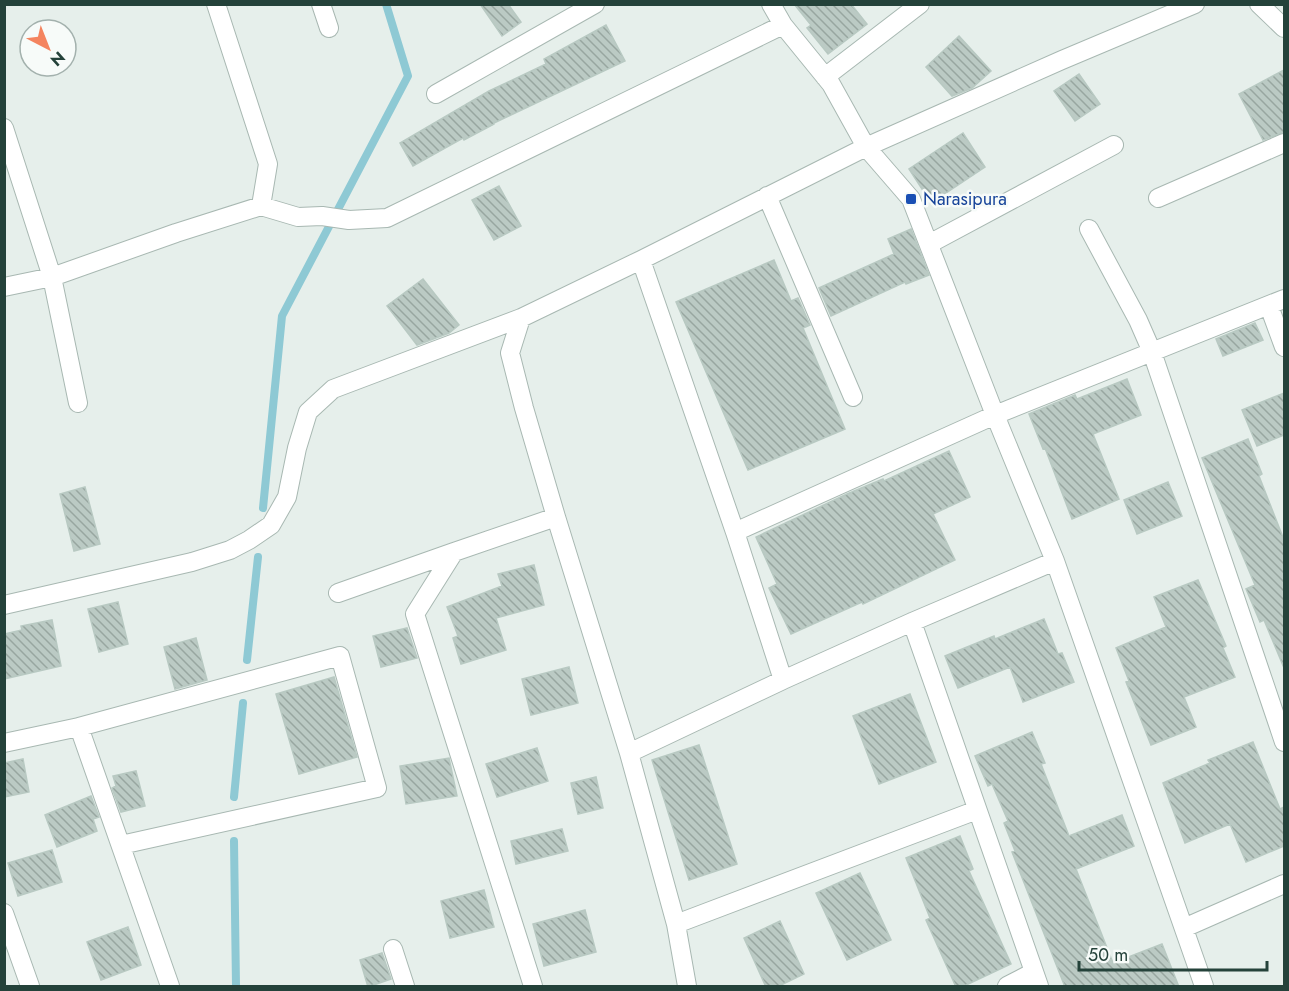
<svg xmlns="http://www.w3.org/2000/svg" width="1289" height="991" font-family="Jost,sans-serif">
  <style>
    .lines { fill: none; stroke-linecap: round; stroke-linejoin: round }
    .stream { stroke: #8ec9d4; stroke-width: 8 }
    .building { fill: url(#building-back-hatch); stroke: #b8c9c2; stroke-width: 1.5 }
    .minor-casing { stroke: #a8b8b2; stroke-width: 20 }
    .minor { stroke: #fff; stroke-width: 18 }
    .transit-dot { fill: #1a4fb4; stroke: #f7fbf9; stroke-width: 2 }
    .labels { text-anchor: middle; stroke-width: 5; stroke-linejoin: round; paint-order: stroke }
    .transit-label { font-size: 18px; fill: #164399; stroke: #f7fbf9; text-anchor: start }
  </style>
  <defs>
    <pattern id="building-back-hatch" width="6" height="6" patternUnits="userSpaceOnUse" patternTransform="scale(1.5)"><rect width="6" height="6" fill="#bbcac4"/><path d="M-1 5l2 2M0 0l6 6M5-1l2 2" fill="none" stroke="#98a6a0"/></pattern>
  </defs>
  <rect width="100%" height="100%" fill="#e6efeb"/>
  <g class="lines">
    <!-- stream -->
    <path class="stream" d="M263,508L282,316L408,76L386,4
      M247,660L258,557
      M234,797L243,703
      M234,841L236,986"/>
  </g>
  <!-- building -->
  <path class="building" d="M480,4H508L521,22L502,36Z
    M794,4H851L867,24L828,54L807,28L811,25Z
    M606,25L625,61L494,123V124L464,140L463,138L413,166L400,143L489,91L546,64L544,59Z
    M959,36L991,71L972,88L952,96L926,67Z
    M1284,70V132L1263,140L1239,94Z
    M1079,74L1100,104L1075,121L1054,91Z
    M963,133L985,167L931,203L909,169Z
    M499,186L521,226L494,240L472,200Z
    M911,229L929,275L906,284L905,282L831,316L819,288L894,254L888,239Z
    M774,260L791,301L798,298L810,325L803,328L845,429L748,470L676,302Z
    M423,279L459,325L449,333L417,345L387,306Z
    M1255,323L1263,340L1223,356L1216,339Z
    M1127,379L1141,415L1093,434L1119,499L1072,519L1045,448L1043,449L1029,414L1075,395L1077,399Z
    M1284,393V435L1257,446L1242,410Z
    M1248,439L1262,474L1259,476L1284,540V668L1264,620L1260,622L1246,589L1255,585L1202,458Z
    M949,451L970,497L933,514L955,560L863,604L862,602L791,634L769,588L777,584L756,537L847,494L883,479L884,481Z
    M1168,482L1182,516L1137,534L1124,500Z
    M85,487L100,544L74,551L60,494Z
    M534,565L544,605L496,618L506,650L461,664L453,638L458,636L447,607L502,586L498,574Z
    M1198,580L1226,646L1223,648L1235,677L1184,697L1196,727L1151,745L1126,682L1129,681L1116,648L1166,627L1154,597Z
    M118,602L128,644L99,652L88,609Z
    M1044,619L1058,654L1062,653L1074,682L1023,702L1010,667L958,688L945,656L994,636L995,639Z
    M52,620L61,666L4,679V634L22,630L21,626Z
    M407,628L417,658L381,667L373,636Z
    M196,638L207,680L175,689L164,647Z
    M569,667L578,703L531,715L522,679Z
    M334,677L357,757L299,774L276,694Z
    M910,694L936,762L879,784L853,716Z
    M1032,732L1045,763L1041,764L1069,836L1122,815L1134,846L1076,869L1113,963L1162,944L1179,987H1065L1012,852L1015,851L1004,823L1008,821L992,784L988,786L975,756Z
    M1253,742L1280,809L1284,807V846L1246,862L1230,824L1185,843L1163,783L1210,763L1208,760Z
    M699,745L737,864L689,880L652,760Z
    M537,748L548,781L497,797L486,764Z
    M449,758L457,796L406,804L400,766Z
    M23,759L29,792L4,797V763Z
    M136,771L145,806L121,812L112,788L116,786L113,776Z
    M596,777L603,808L578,814L571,783Z
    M91,796L99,817L93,819L97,831L57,847L45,815Z
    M562,829L568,851L516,864L511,841Z
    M960,836L973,869L969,871L1011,964L962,987H956L926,920L930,918L906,858Z
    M52,850L62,882L18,896L8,863Z
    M860,873L891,940L847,960L816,893Z
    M484,890L494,927L450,938L441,901Z
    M585,910L596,952L544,966L533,924Z
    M780,921L804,974L777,987H766L744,938Z
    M128,927L141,965L101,980L87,942Z
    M382,953L391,979L368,987L360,960Z"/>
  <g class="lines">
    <!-- minor casing -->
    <g class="minor-casing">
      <path id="minor" d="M321,4L329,28
        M1195,4L1062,60L866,147L911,199L995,415L1055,561L1204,986
        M1259,4L1284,28
        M825,77L920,4
        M436,94L595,4
        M4,128L52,277L78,403
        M767,196L853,397
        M1158,198L1284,143
        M261,206L298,217L322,216L349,220L387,218L783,25
        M1089,229L1138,320L1152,352L1284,742
        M929,244L1114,145
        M641,260L735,532L995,415L1284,299
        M4,287L52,277L176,233L261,206L268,164L216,4
        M1269,306L1284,347
        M338,593L454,552
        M4,605L192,562L230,550L249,540L271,525L287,497L297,448L308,412L333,389L521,318
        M912,622L1039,986
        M783,680L912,622L1055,561
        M79,727L340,656L377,788L121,845
        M4,743L79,727L170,986
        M629,753L783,680L735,532
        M4,913L30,986
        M676,924L977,810
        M1184,928L1284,884
        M393,949L405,986
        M533,986L415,614L454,552L556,517
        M687,986L676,924L629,753L556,517L524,408L510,353L521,318L641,260L866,147L831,84L783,25L771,4
        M1007,986L1034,972"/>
    </g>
    <!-- minor -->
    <use href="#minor" class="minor"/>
  </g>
  <!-- markers -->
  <rect class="transit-dot" x="905" y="193" width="12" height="12" rx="3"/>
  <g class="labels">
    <!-- transit labels -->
    <g class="transit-label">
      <text x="923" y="205">Narasipura</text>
    </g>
  </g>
  <!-- border -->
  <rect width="1289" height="991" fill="none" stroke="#24423a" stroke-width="12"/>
  <!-- north arrow -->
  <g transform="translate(48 48) rotate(138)"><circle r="28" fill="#f7fbf9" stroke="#a3b1ad" stroke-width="1.5"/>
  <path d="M0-4.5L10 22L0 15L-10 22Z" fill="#f4845f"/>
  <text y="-9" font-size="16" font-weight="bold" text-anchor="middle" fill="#24423a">N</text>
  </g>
  <!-- scale -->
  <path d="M1079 961v9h188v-9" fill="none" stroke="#24423a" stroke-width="3"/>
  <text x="1088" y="961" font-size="18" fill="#24423a" stroke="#f7fbf9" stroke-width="4.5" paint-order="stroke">50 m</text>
</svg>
